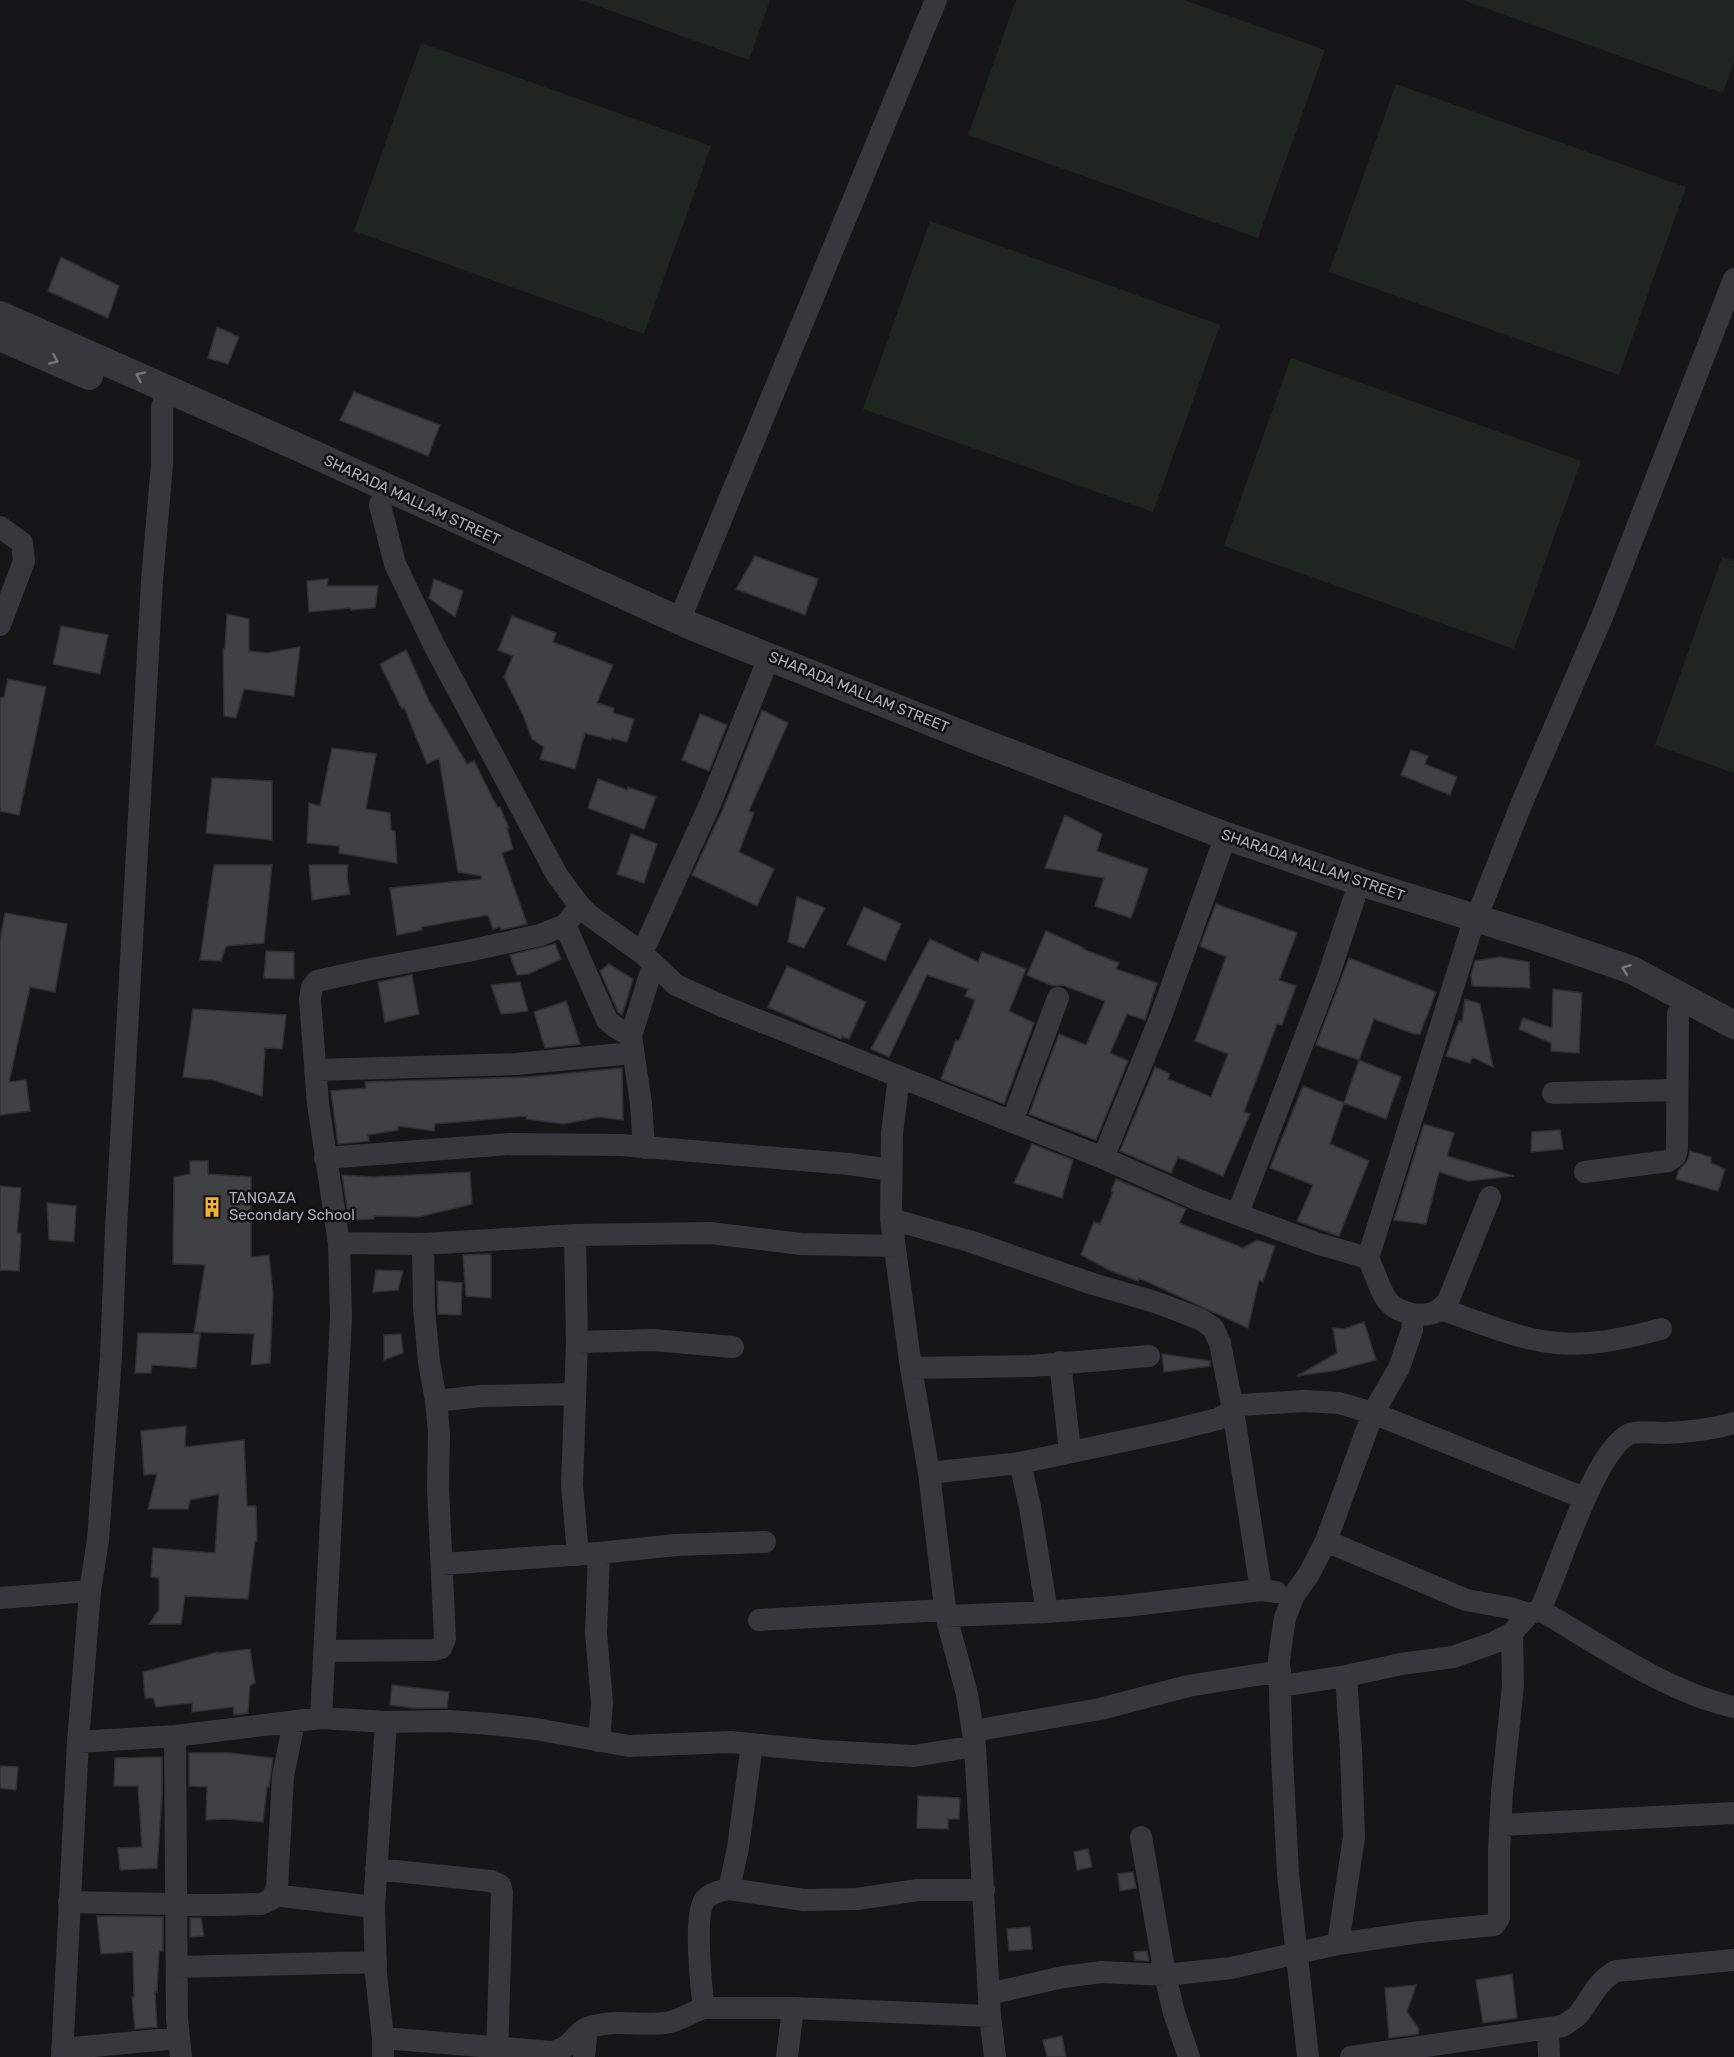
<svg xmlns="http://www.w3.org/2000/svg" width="1734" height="2057" font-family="Rubik,sans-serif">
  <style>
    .green { fill: #1e261f }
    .building { fill: #404145; stroke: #303034; stroke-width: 1.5 }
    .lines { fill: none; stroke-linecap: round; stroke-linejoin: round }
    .minor { stroke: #37383d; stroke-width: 22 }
    .tertiary { stroke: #37383d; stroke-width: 28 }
    .oneway { stroke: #757881 }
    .labels { text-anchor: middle; stroke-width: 5; stroke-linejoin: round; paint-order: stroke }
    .street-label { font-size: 15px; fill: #a8adb8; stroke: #111113 }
    .poi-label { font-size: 15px; fill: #a8adb8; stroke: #111113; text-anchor: start }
  </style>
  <rect width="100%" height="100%" fill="#161618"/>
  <!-- green -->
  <path class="green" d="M581,0H770L749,60Z
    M1016,0H1184L1325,50L1258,238L968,135Z
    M1463,0H1734V62L1723,93Z
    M421,43L711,146L644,334L354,231Z
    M1396,84L1686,187L1619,375L1329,272Z
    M930,221L1220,325L1153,512L863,409Z
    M1291,358L1581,461L1514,649L1224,546Z
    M1722,557L1734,561V773L1655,745Z"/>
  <!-- building -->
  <path class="building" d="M61,257L119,286L108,318L48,291Z
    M217,327L239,337L228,364L208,358Z
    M354,392L440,425L428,456L340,420Z
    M755,556L818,579L805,615L736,589Z
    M328,579L327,586H378L375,608L351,610L350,608L309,612L307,581Z
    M434,579L463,591L455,617L429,598Z
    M227,614L249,619V651L267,653L300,647L294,696L244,689L236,718L224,716L223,649H225Z
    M512,616L556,633L553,642L613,665L597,703L614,708L613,713L634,719L627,742L612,738L611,740L585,733L575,769L540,759L544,747L532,739L523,715L504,677L513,656L498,650Z
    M61,626L108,635L100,674L53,664Z
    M406,650L429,701L467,764L474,761L497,807H500L509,828H507L513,849L502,853L527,924L501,930L500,927L493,929L488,915L421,927L422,930L397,935L390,888L481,879V876L458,872L439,758L427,764L404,707L402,709L380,664Z
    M8,679L46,687L19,815L0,811V698L4,697Z
    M762,710L788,723L749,811L754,813L739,852L774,869L757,906L692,875L723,809Z
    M700,714L727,725L709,771L682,760Z
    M332,748L376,754L366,809L390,813L391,830L395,831L397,863L339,853V846L307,843L309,803L320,806Z
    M1411,750L1428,756L1425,764L1457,777L1450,795L1401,775Z
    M212,778L272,781V840L206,833Z
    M598,779L627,790L628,787L656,797L644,829L588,808Z
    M1065,815L1102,834L1097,851L1148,869L1131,918L1095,906L1104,878L1045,868Z
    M631,834L657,844L644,883L617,874Z
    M214,865H272L264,943L226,946L221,961L200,960Z
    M309,865H348L347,877L350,894L312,900Z
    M797,897L825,908L804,948L788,942Z
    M1216,904L1297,933L1279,980L1296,986L1282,1025L1277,1024L1244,1112L1250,1114L1223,1176L1178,1157L1171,1173L1120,1151L1155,1067L1170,1074L1168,1079L1211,1097L1228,1054L1195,1041L1226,957L1200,946Z
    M864,907L901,924L885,961L847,944Z
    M5,913L67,924L55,992L30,987L9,1082L26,1080L30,1111L0,1115V939Z
    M1046,931L1084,948L1083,949L1119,963L1116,969L1157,983L1145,1020L1127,1014L1110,1053L1128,1061L1096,1140L1029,1114L1059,1034L1086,1045L1105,1001L1062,985L1053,986L1027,975Z
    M930,939L978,962L982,952L1026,969L1009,1011L1034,1023L1004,1104L941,1079L956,1040L959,1041L975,1000L965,996L968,989L927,975L889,1057L871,1049Z
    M555,944L561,959L528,974L517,975L510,955Z
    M266,951L294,952V979L264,978Z
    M1500,957L1529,962L1530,988L1472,986L1471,975L1475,961Z
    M1349,958L1436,992L1420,1034H1414L1374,1019L1359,1060L1316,1045Z
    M609,964L633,979L622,1015L618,1012L600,971Z
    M787,966L866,1002L849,1039L842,1036L841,1039L768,1007Z
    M412,975L419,1014L385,1022L378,982Z
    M520,982L528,1011L501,1014L491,985Z
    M1553,989L1582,993L1579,1053L1551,1051V1043L1519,1029L1523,1018L1552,1028Z
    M1465,999L1480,1004L1493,1067L1472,1057L1470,1063L1446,1056L1459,1021L1462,1022Z
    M566,1001L580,1044L545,1048L534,1012Z
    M193,1009L286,1015L282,1049L265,1048L262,1096L213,1080L183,1077Z
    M1359,1060L1401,1077L1386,1119L1344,1103Z
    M622,1068L623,1120L598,1117L564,1124L526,1119L527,1116L435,1124L434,1131L398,1126V1130L368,1135L369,1141L338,1144L331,1091L366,1088L365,1082L529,1077Z
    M1303,1086L1344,1103L1330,1144L1369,1161L1339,1236L1297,1221L1313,1185L1270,1168Z
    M1424,1124L1454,1133L1447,1156L1514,1176L1468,1181L1439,1172L1426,1224L1394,1220Z
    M1560,1130L1563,1149L1531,1152L1532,1132Z
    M1032,1144L1073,1160L1062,1198L1014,1183Z
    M1690,1151L1711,1157V1163L1725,1169L1718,1191L1676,1179L1679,1170L1688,1160Z
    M190,1161H208V1174L251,1177V1257L269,1255L273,1293L270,1363L251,1365L254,1334L194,1332L205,1265L173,1264L174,1177L190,1174Z
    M470,1172L472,1204L419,1217L374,1216V1219L349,1220L342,1175L373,1177Z
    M1116,1179L1186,1209L1179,1223L1243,1248L1257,1240L1275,1246L1263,1282L1259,1280L1248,1328L1139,1278L1138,1281L1111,1271L1081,1255L1094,1222L1100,1224L1113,1192L1111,1191Z
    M0,1186L21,1188L17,1233H21L19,1271L0,1270Z
    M47,1203L76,1206L74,1242L49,1240Z
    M491,1254V1298L466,1296L463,1255Z
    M376,1270L403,1271L398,1290L373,1292Z
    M437,1281L462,1283L461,1315L438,1314Z
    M1364,1322L1376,1360L1338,1370L1297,1376L1337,1353L1333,1328L1344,1329Z
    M138,1333L200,1334L196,1368L152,1365L151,1373H135Z
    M401,1334L403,1353L384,1360V1335Z
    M1162,1354L1210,1361V1366L1164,1372Z
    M186,1426L185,1447L244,1440L247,1506H256L257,1541H255L248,1599L185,1596L181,1624H149L159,1610V1578L151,1577L153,1548L215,1553L219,1494L190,1500L188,1509H148L157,1474L144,1475L141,1431Z
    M250,1649L255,1683L250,1685L248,1713L234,1715L233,1707L192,1712V1703L156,1707L153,1698H145L143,1672L218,1652V1653Z
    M392,1685L449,1692L447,1708H413L390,1705Z
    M189,1753H230L273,1758L269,1787H267L263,1822L227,1819L206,1820L207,1787L189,1786Z
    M162,1757V1795L157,1868L120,1870L118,1848L142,1847L138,1786H114L115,1758Z
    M0,1766L18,1767L16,1790L0,1788Z
    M918,1796L960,1798L959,1819H948V1829L917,1828Z
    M1088,1849L1092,1867L1077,1870L1074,1852Z
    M1133,1872L1136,1888L1120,1891L1118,1874Z
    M97,1916L163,1917V1951H159L157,1992H155L157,2027L135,2029L132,1997H134L133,1952L101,1954Z
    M190,1918H201L204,1936L190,1937Z
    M1030,1927L1032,1949L1009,1951L1007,1929Z
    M1147,1951L1149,1961L1135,1960L1134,1952Z
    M1512,1974L1517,2018L1483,2023L1476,1980Z
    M1416,1985L1407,2012L1419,2029L1418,2034L1389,2038L1385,1988Z
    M1062,2036L1066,2057H1047L1043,2040Z"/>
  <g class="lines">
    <!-- minor -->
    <path class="minor" d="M387,489L380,505L395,564L435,647L557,875L580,906L589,915L642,953L676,985L720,1005L1103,1158L1198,1200L1319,1244L1368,1258
      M0,527L22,543L24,561L0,625
      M679,621L936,0
      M1476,919L1521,805L1602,617L1734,279
      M565,925L607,1020L615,1027L631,1036
      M1470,933L1368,1258C1374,1270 1378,1285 1385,1297C1393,1312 1418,1318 1433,1313C1439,1311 1443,1306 1448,1301L1490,1197
      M642,953L710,804L763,672
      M315,1070L516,1064L633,1053
      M899,1077L892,1133L891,1219L911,1368L929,1473L946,1616L967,1694L975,1746L990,2016L995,2057
      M1553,1093L1677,1090
      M1012,1122L1058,998
      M644,1148L641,1104L631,1036L653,965
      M325,1158L511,1144L621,1145L849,1164L891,1170
      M1103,1158L1161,1016L1220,852
      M1585,1172L1668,1161L1675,1156L1677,1149L1678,1014
      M1238,1213L1328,977L1354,899
      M891,1219L969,1241L1093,1284L1155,1302L1200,1319L1213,1328L1220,1343L1233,1410L1261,1590
      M575,1235L577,1342L572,1485L578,1555
      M339,1243L423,1244L575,1235L710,1233L801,1244L894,1246
      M1440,1309C1472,1319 1504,1334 1537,1340C1579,1349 1620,1340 1661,1329
      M577,1342L653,1340L733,1347
      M1060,1362L1070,1451
      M911,1368L1031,1366L1149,1356
      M436,1401L481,1396L575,1394
      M1020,1463L1030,1507L1047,1612
      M929,1473L1020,1463L1166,1432L1218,1419L1241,1405L1304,1401L1339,1403L1373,1413L1584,1498
      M1326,1541L1466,1600L1510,1608L1529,1614
      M599,1553L596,1633L602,1703L599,1741
      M442,1564L599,1553L676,1545L765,1542
      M0,1598L90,1591
      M1540,1610C1600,1645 1667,1692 1734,1707
      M946,1616L1047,1612L1125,1606L1261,1590L1276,1592
      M759,1620L946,1610
      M325,1651L434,1650L441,1648L445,1639L438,1488L439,1433L436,1401L429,1362L424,1308L423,1244
      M1281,1686L1346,1676L1401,1664L1453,1657L1493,1643L1512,1633L1529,1614L1540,1610C1557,1576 1597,1440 1633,1433C1643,1431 1655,1433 1665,1433C1687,1432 1713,1429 1734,1423
      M321,1718L341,1317L339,1243L318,1104L310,999L312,987L317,981L371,969L468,951L540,935L565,925L580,906
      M973,1731L1100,1709L1188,1686L1280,1671
      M175,1736L177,2019L181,2057
      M78,1742L175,1736L321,1718L386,1722L448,1721L491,1724L536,1729L629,1746L730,1742L823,1751L914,1756L975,1746
      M1502,1825L1734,1813
      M1141,1837L1165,1975L1174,2013L1189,2057
      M376,1869L491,1881L500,1885L502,1892L497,2057
      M729,1889L738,1848L752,1744
      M274,1895L374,1907
      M69,1902L217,1905L261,1904L272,1899L277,1887L283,1776L294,1722
      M1338,1944L1354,1837L1351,1751L1346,1676
      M177,1967L376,1962
      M989,1994L1063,1977L1102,1972L1165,1975L1231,1968L1338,1944L1420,1932L1494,1925L1499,1918V1851L1502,1792L1513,1685L1512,1633
      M704,2008C701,1987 694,1917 704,1901C709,1893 720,1891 729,1889L804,1900L857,1899L918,1890H984
      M1548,2029L1549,2057
      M383,2038L552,2052C556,2051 561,2049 565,2047C574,2041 579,2030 590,2027C615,2019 640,2026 665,2023C679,2022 690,2012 704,2008H793L990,2016
      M62,2049L179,2038
      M62,2057L78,1742L90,1591L98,1540L111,1356L116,1229L152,581L162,464V407L169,389
      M383,2057V2038L376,1974L374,1907L386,1722
      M584,2057L587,2028
      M787,2057L793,2008
      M1308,2057L1288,1874L1282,1756L1279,1660L1282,1637L1285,1618L1294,1595L1309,1574L1326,1541L1373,1413L1399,1368L1412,1330L1414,1315
      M1351,2057L1563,2026C1568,2022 1574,2019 1578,2015C1591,1999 1597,1981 1616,1971L1734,1960"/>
    <!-- tertiary -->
    <path class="tertiary" d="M0,315L300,448L689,625L971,738L1226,836L1360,882L1536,937L1632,970L1734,1025
      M0,337L89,376"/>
  </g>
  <!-- one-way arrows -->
  <defs><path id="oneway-chevron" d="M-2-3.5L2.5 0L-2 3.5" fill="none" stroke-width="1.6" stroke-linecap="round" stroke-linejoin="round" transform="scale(1.5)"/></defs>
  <g class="oneway">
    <use href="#oneway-chevron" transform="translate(54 360) rotate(23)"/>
    <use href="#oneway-chevron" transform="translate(140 376) rotate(-156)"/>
    <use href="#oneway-chevron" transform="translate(1626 969) rotate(-159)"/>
  </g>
  <!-- icons -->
  <defs>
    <g id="building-bare" transform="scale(1.62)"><path d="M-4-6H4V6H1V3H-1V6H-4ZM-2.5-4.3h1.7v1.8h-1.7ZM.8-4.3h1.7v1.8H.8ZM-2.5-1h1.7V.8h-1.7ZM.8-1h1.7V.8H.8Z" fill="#f2b134" stroke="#111113" stroke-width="2.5" paint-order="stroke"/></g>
  </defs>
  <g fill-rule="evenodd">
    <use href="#building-bare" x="212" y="1207"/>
  </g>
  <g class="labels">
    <!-- street labels -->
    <g class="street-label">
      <text transform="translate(412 500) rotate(25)" y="5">SHARADA MALLAM STREET</text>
      <text transform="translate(859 692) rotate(22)" y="5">SHARADA MALLAM STREET</text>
      <text transform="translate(1313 865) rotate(19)" y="5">SHARADA MALLAM STREET</text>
    </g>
    <!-- poi labels -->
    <g class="poi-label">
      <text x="229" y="1203">TANGAZA<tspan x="229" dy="17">Secondary School</tspan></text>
    </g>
  </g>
</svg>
